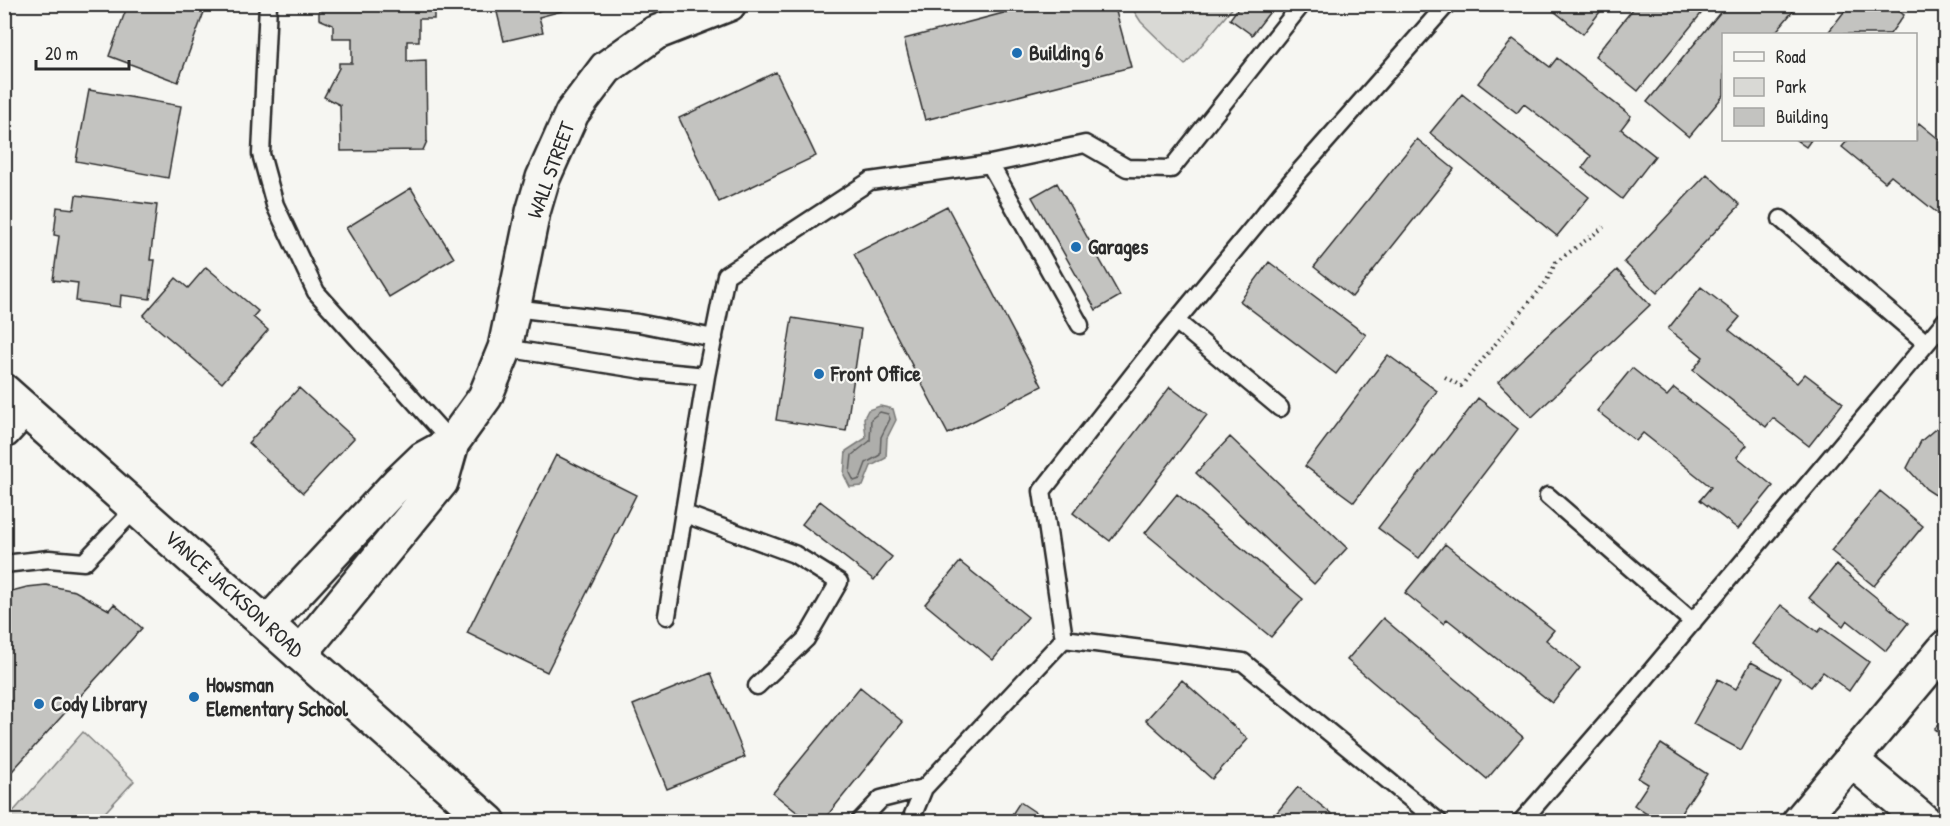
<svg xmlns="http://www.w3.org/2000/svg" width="1950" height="826" font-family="'Patrick Hand',sans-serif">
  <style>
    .green { fill: #d9d9d5; stroke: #828280; stroke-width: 1.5 }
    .water { fill: #aeaeab; stroke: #7a7a78; stroke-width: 1.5 }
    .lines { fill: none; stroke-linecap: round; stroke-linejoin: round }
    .shore { stroke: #5f5f5e; stroke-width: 1.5 }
    .building { fill: #c3c3c0; stroke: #2b2b2b; stroke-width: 1.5 }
    .lane-casing { stroke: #2b2b2b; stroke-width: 21 }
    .street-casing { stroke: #2b2b2b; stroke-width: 38 }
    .secondary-casing { stroke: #2b2b2b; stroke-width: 38 }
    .path { stroke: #2b2b2b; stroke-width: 4; stroke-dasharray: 1.5 4.5; stroke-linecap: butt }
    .lane { stroke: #f6f6f2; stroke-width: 16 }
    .street { stroke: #f6f6f2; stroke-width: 33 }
    .secondary { stroke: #f6f6f2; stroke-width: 33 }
    .poi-dot { fill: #1f6fb2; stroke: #f6f6f2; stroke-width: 2 }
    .labels { text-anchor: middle; stroke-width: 4.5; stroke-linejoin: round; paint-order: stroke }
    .poi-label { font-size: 21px; font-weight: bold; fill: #2b2b2b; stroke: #f6f6f2; text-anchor: start }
    .street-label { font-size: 21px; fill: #2b2b2b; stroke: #f6f6f2 }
  </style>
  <rect width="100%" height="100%" fill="#f6f6f2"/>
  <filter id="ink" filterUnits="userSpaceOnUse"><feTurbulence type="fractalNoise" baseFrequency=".0167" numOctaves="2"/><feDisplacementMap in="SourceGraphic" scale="12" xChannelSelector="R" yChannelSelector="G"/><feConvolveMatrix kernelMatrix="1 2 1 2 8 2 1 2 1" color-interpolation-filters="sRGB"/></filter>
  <g filter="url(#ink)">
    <!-- green -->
    <path class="green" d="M1130,5H1235L1185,65L1141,22Z
      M83,732L134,781L97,821H5Z"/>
    <!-- water -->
    <path class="water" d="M880,406L893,409L896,420L887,438L886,458L871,466L863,486L850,487L844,475L846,451L866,438L864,418L868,410Z"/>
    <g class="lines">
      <!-- shore -->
      <path class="shore" d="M880,412L888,414L890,419L881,437L880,455L866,463L860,479L854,481L850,473L852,455L870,441L871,419Z"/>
    </g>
    <!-- building -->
    <path class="building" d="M128,4H207L178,82L109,56Z
      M319,4H434V19H419V41H407V61L426,60L427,141L423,150L341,151L340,105L324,97L339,68V63H352V38H333V25L319,19Z
      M495,4H573V8L539,17L543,32L504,41Z
      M1038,4H1114L1131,67L925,120L904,39Z
      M1241,4H1276L1252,35L1230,19Z
      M1545,4H1606L1583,34Z
      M1637,4H1709L1638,91L1595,56Z
      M1727,4H1799L1774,34H1724V95L1689,137L1647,102Z
      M1850,4H1889L1904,15L1890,34H1827Z
      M1513,39L1550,67L1557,58L1631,116L1621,129L1655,156L1622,199L1582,168L1591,156L1524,104L1517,113L1478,83Z
      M776,72L816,156L719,202L679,118Z
      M89,90L181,106L168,178L76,161Z
      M1462,94L1589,197L1557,236L1430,133Z
      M1919,123L1946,145V220L1891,176L1885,182L1842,147L1848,140H1916V128Z
      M1417,139L1454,169L1352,297L1314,267Z
      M1796,140H1811L1806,147Z
      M1707,174L1740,205L1657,293L1624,262Z
      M1057,183L1120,296L1096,310L1032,197Z
      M411,188L454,258L389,297L346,228Z
      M76,195L157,205L150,260H155L150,299L121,295L120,307L76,301L78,283L53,280L59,236L54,235L57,207L74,209Z
      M947,206L1042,386L948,434L854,254Z
      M1269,262L1366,335L1336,374L1240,301Z
      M206,267L258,311L253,317L268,330L222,383L143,316L176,278L188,288Z
      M1617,270L1650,305L1532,417L1498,382Z
      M1701,287L1740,317L1729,330L1797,383L1805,374L1843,403L1809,446L1773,418L1766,427L1693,370L1703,357L1668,329Z
      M792,318L861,329L846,431L776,420Z
      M1388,355L1437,391L1354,502L1305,466Z
      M1632,368L1667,396L1674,388L1747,445L1737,457L1773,486L1738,529L1700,500L1711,487L1643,433L1636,441L1597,411Z
      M1170,387L1207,415L1110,541L1073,513Z
      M299,388L354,438L303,493L248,443Z
      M1478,398L1518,429L1419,558L1378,528Z
      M1946,420V502L1926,489L1907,468L1921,441Z
      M1230,437L1347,548L1314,584L1196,473Z
      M556,455L636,495L547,672L467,633Z
      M1880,491L1923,526L1874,586L1831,551Z
      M1177,494L1303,599L1271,637L1145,533Z
      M820,501L892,557L874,580L802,524Z
      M1445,544L1554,630L1546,640L1580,668L1552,703L1447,619L1444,624L1405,593Z
      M960,562L1028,617L993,660L925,604Z
      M1836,565L1908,623L1886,651L1847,620L1843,626L1809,598Z
      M46,585L75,591L109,610L114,604L142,628L4,780V593L27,587Z
      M1781,605L1818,632L1822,628L1869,662L1849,691L1823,672L1811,687L1752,644Z
      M1383,618L1523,737L1487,779L1347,660Z
      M1751,662L1781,678L1741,750L1693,724L1718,679L1736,689Z
      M711,673L745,757L667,789L633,705Z
      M1182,680L1248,739L1212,779L1146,720Z
      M860,687L903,722L822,822H809L773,793Z
      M1946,717V739L1934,729Z
      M1661,744L1707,774L1675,822H1658L1634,805L1648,784L1638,778Z
      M1298,787L1338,819L1337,822H1269Z
      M1020,802L1050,822H1007Z"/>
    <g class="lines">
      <!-- lane casing -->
      <g class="lane-casing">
        <path id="lane" d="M268,4L261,154L275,205L316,292L452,443
          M990,164L1080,325
          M1781,219L1926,343
          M514,308L638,323L714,338
          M1176,321L1280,408
          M505,348L643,370L706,376
          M1548,496L1693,622
          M685,514L794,554L839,582L806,639L757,686
          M4,564L49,559L84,562L136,508
          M667,616L706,376L726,275L870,181L990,164L1085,144L1127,168L1171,169L1302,4
          M1064,639L1042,491L1161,339L1299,172L1447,4
          M1064,639L1243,662L1439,822
          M859,822L881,799L924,788
          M910,822L924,788L1064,639
          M1521,822L1632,694L1946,320"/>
      </g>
      <!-- street casing -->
      <g class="street-casing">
        <path id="street" d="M4,431L24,409
          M267,624L398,483L423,459L452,443
          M300,654L441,482L452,443L485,397L505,348L533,212L543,178L572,113L606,68L655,33L729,4
          M1851,760L1925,822
          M1799,822L1946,647"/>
      </g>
      <!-- secondary casing -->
      <g class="secondary-casing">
        <path id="secondary" d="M4,391L489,822"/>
      </g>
      <!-- path -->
      <path class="path" d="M1445,377L1461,386L1546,282L1556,262L1604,227"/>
      <!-- lane -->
      <use href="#lane" class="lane"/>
      <!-- street -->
      <use href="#street" class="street"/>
      <!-- secondary -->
      <use href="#secondary" class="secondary"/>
    </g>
  </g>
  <!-- markers -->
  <g class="poi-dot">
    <circle cx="1017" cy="53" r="6"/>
    <circle cx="1076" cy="247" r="6"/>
    <circle cx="819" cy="374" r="6"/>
    <circle cx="194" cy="697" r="6"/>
    <circle cx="39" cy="704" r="6"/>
  </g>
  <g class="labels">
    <!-- poi labels -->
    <g class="poi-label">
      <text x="1029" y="60">Building 6</text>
      <text x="1088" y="254">Garages</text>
      <text x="831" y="381">Front Office</text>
      <text x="206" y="692">Howsman<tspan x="206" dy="24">Elementary School</tspan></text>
      <text x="51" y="711">Cody Library</text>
    </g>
    <!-- street labels -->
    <g class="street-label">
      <text transform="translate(551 170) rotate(-70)" y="7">WALL STREET</text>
      <text transform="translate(234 594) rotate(42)" y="7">VANCE JACKSON ROAD</text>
    </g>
  </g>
  <!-- margin -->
  <rect width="1950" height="826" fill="none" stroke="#f6f6f2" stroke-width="24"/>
  <rect x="12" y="12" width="1926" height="802" fill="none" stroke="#2b2b2b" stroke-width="2" filter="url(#ink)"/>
  <!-- legend -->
  <rect x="1722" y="33" width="195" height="108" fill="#f6f6f2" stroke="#a5a5a2" stroke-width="1.5"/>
  <rect x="1734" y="52" width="30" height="9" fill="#f6f6f2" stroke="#a5a5a2" stroke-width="1.5"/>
  <text x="1776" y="63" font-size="18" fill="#2b2b2b">Road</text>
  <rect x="1734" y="78" width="30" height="18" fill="#d9d9d5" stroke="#a5a5a2" stroke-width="1.5"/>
  <text x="1776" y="93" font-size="18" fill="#2b2b2b">Park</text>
  <rect x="1734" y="108" width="30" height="18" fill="#c3c3c0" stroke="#a5a5a2" stroke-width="1.5"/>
  <text x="1776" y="123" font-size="18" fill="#2b2b2b">Building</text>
  <!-- scale -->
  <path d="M36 60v9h93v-9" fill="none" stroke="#2b2b2b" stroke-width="3"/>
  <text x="45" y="60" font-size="18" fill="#2b2b2b" stroke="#f6f6f2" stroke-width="4.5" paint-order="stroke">20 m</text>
</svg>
